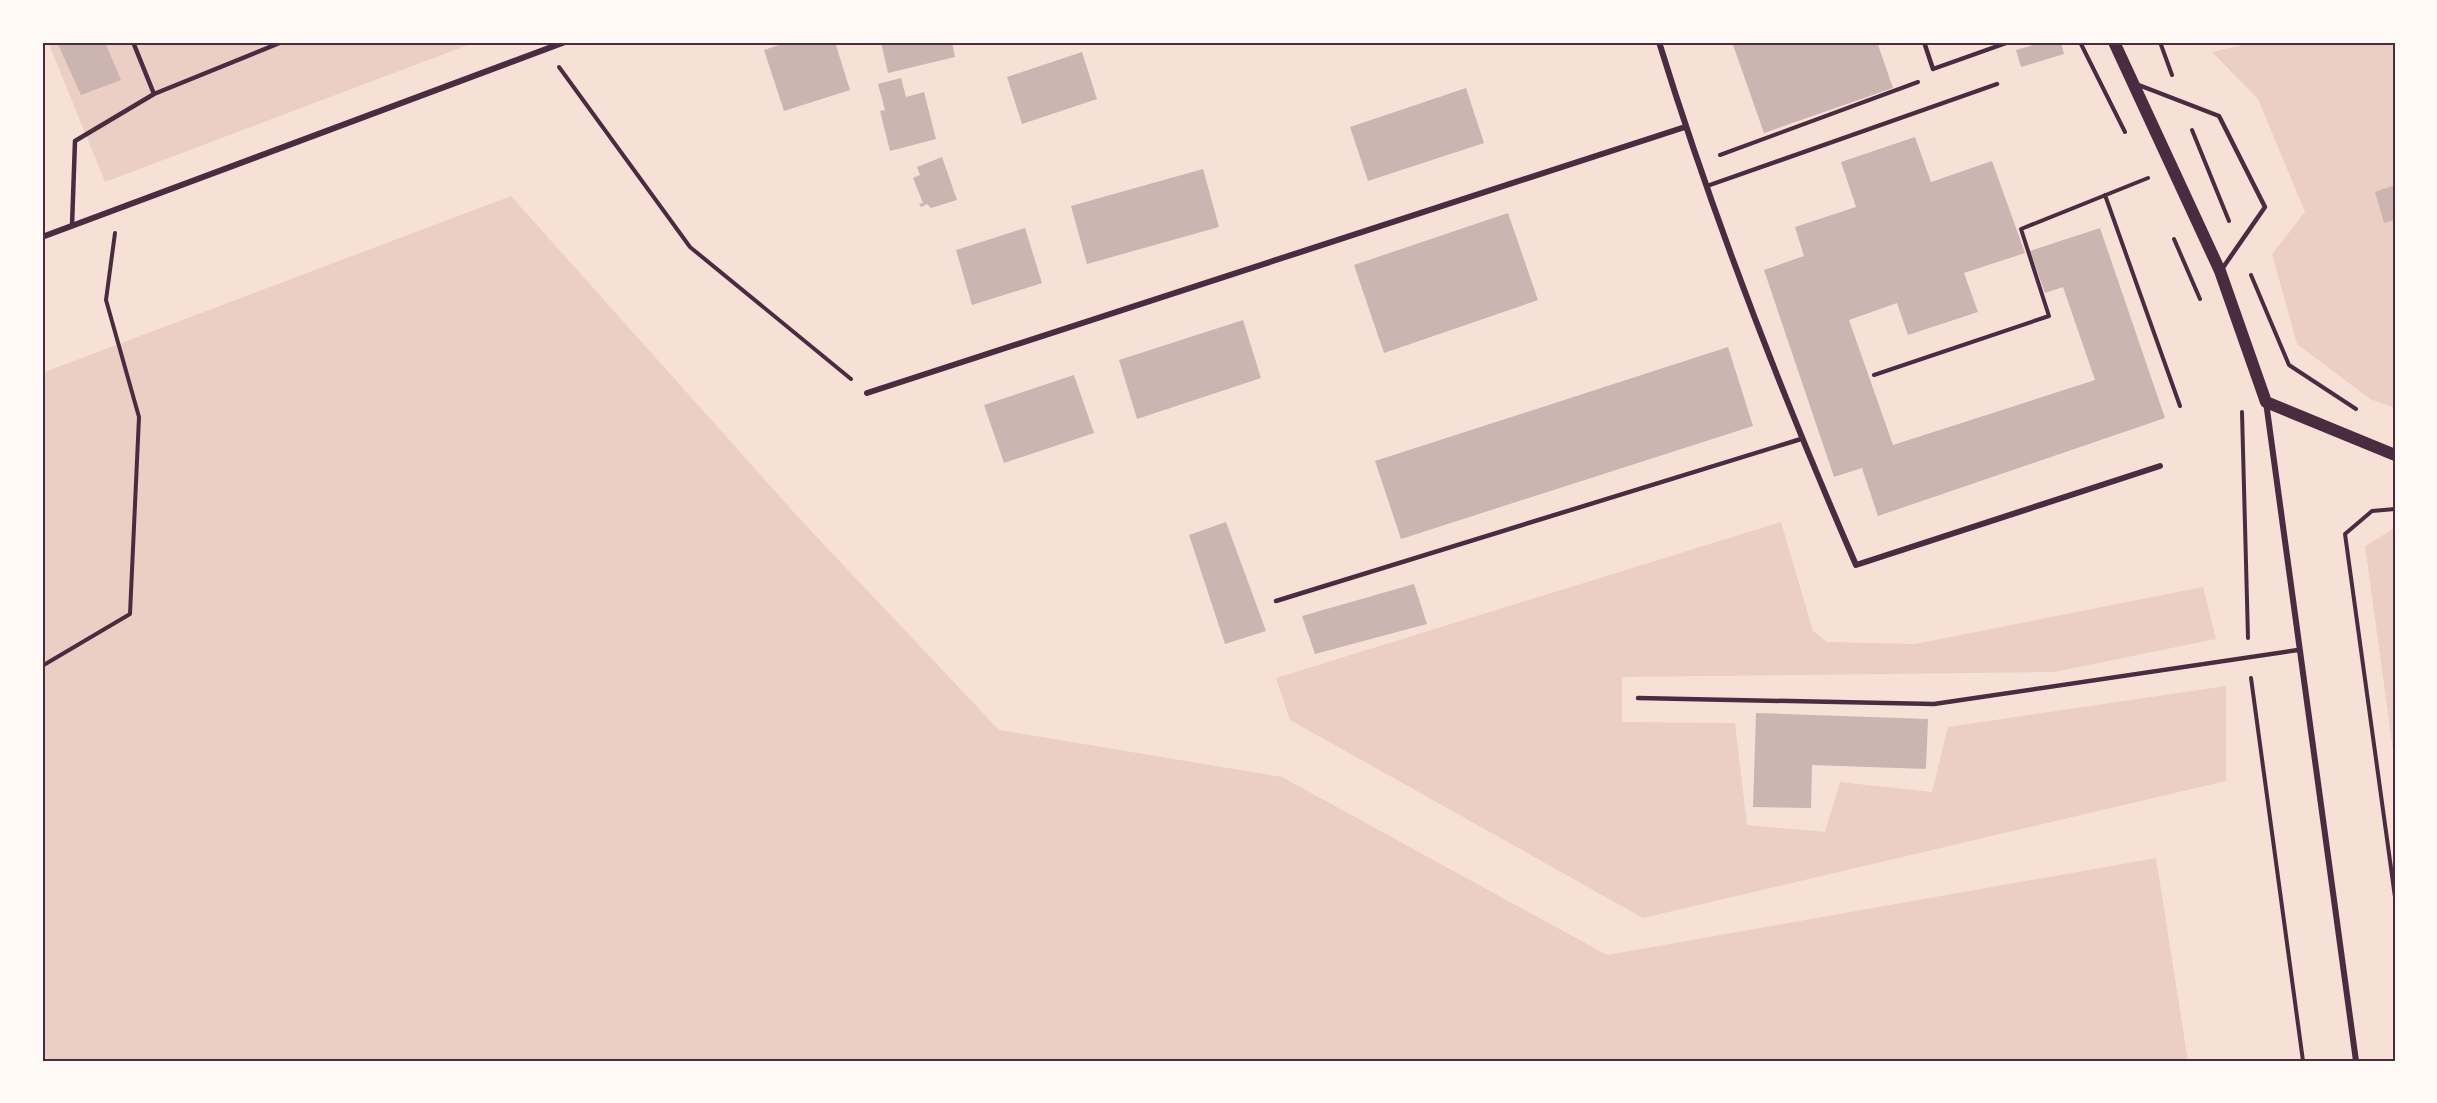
<svg xmlns="http://www.w3.org/2000/svg" width="2437" height="1103" font-family="Manrope,sans-serif">
  <style>
    .green { fill: #ebcfc5 }
    .building { fill: #ccb4b1 }
    .lines { fill: none; stroke-linecap: round; stroke-linejoin: round }
    .path { stroke: #4a2c40; stroke-width: 4 }
    .service { stroke: #4a2c40; stroke-width: 4.5 }
    .minor { stroke: #4a2c40; stroke-width: 6 }
    .secondary { stroke: #4a2c40; stroke-width: 12 }
    .neatline { fill: none; stroke: #4a2c40; stroke-width: 2 }
  </style>
  <rect width="100%" height="100%" fill="#f7e1d7"/>
  <!-- green -->
  <path class="green" d="M48,42H476L105,182Z
    M2255,42H2395V408L2370,399L2297,344L2272,254L2305,212L2258,99L2212,52Z
    M511,196L799,518L999,730L1282,777L1607,955L2156,858L2188,1061H42V373Z
    M1781,522L1813,631L1827,642L1915,644L2203,587L2216,639L2054,672L1622,677V722L1735,723L1747,825L1825,832L1840,782L1932,792L1948,727L2226,686V781L1643,918L1290,720L1276,678Z
    M2395,528V765L2365,546Z"/>
  <!-- building -->
  <path class="building" d="M57,42H105L121,80L81,95Z
    M788,42H835L850,90L784,111L764,50Z
    M881,42H952L955,57L888,73Z
    M1732,42H1877L1893,88L1764,133Z
    M2044,42H2061L2064,54L2021,67L2016,50Z
    M1082,52L1097,99L1022,124L1007,77Z
    M901,78L906,97L924,92L936,139L890,151L880,111L885,110L878,84Z
    M1466,88L1484,143L1368,181L1350,127Z
    M1915,137L1931,182L1992,161L2025,253L1964,273L1978,312L1908,335L1897,303L1849,320L1893,445L2095,380L2063,287L2045,293L2030,251L2100,228L2165,418L1878,516L1862,468L1834,477L1764,270L1804,256L1795,227L1856,207L1841,162Z
    M942,157L957,200L931,208L927,204L921,207L919,204L923,203L913,178L920,175L917,167Z
    M1203,169L1219,227L1087,264L1071,206Z
    M2395,185V220L2384,223L2375,192Z
    M1508,213L1538,300L1384,353L1354,265Z
    M1025,228L1042,283L972,305L956,250Z
    M1243,320L1261,378L1137,419L1119,360Z
    M1728,347L1753,426L1401,539L1375,461Z
    M1074,375L1094,433L1004,463L984,405Z
    M1226,522L1266,631L1225,644L1189,535Z
    M1414,584L1427,624L1315,654L1302,616Z
    M1756,713L1928,719L1926,769L1812,765L1811,808L1753,807Z"/>
  <g class="lines">
    <!-- path -->
    <path class="path" d="M2080,42L2125,132
      M2160,42L2172,75
      M559,67L690,247L851,379
      M2192,130L2229,221
      M1720,155L1918,82
      M2105,195L2180,406
      M2174,239L2200,299
      M2251,275L2289,365L2356,409
      M1874,375L2049,316L2021,229L2148,178
      M2242,412L2248,638
      M2395,509L2372,511L2345,534L2395,897
      M42,666L130,614L139,417L106,300L115,233
      M2251,678L2303,1061"/>
    <!-- service -->
    <path class="service" d="M133,42L154,94
      M1924,42L1933,69L2009,42
      M2136,84L2219,116L2265,207L2222,269
      M1707,186L1997,84
      M72,226L75,141L154,94L282,42
      M1276,601L1801,439
      M1638,698L1934,704L2298,650"/>
    <!-- minor -->
    <path class="minor" d="M1659,42C1714,220 1782,395 1856,565L2160,466
      M42,237L565,42
      M867,393L1685,127
      M2266,402L2356,1061"/>
    <!-- secondary -->
    <path class="secondary" d="M2114,42L2220,271L2266,402L2395,455"/>
  </g>
  <!-- border -->
  <rect width="2437" height="1103" fill="none" stroke="#fffaf5" stroke-width="87"/>
  <rect x="44" y="44" width="2350" height="1016" class="neatline"/>
</svg>
